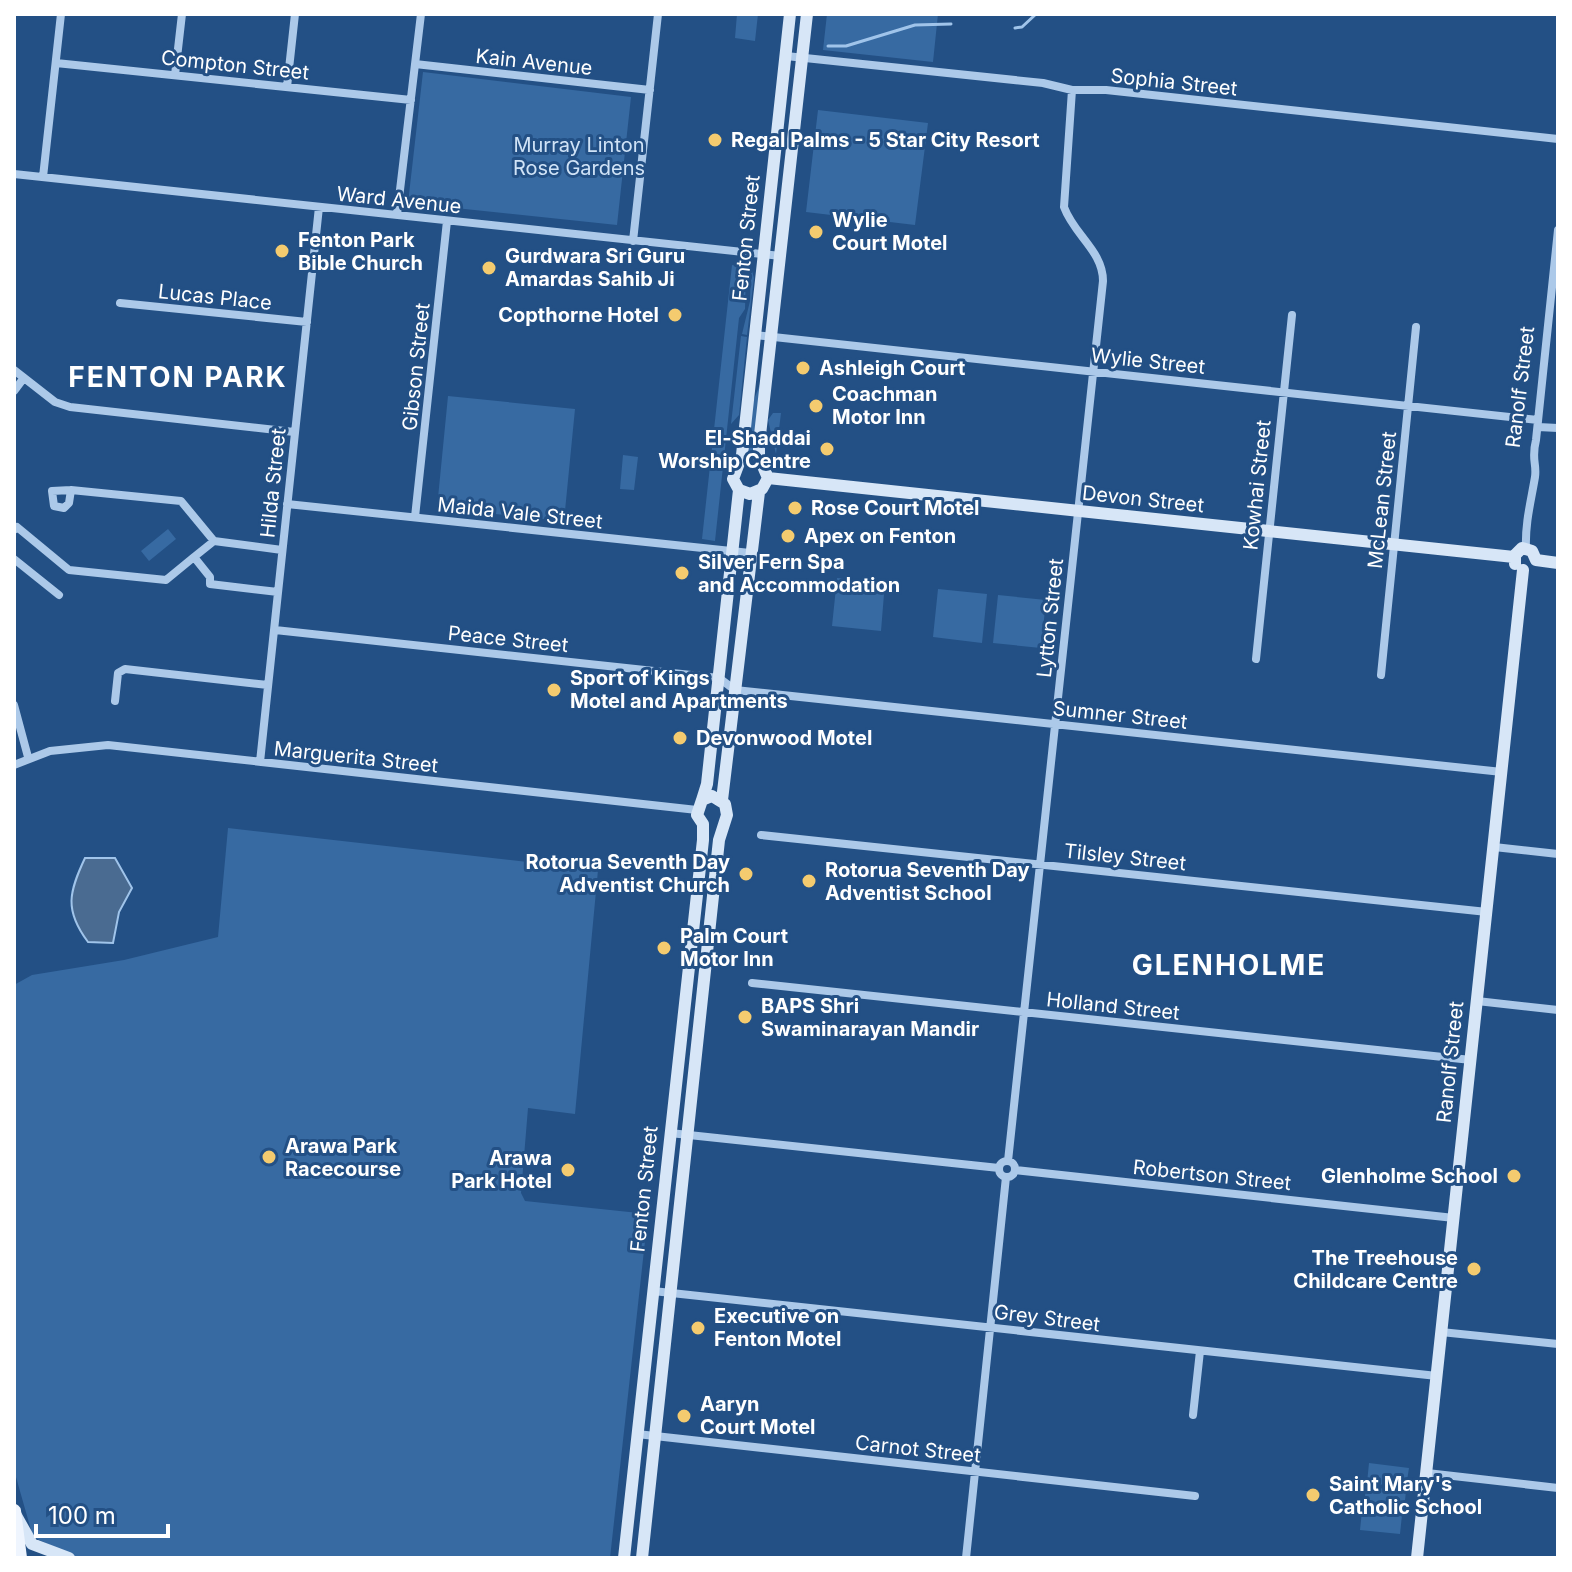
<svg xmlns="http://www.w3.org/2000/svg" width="1572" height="1572" font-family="Inter,sans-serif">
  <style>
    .green { fill: #376aa2 }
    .water { fill: #4a6b91; stroke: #a0c4ea; stroke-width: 2 }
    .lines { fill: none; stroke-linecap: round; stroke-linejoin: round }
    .stream { stroke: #a0c4ea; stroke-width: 3 }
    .street { stroke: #acc9e9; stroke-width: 8 }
    .secondary { stroke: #d7e6f7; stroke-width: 12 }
    .primary { stroke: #eff5fe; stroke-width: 14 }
    .poi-dot { fill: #f4cb6f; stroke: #235085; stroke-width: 3 }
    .labels { text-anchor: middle; stroke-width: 6; stroke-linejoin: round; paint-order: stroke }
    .street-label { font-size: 20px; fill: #fff; stroke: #235085 }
    .poi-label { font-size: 20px; font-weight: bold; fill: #fff; stroke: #235085; text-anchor: start }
    .park-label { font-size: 20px; fill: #d0e3f7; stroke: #235085 }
    .district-label { font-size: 28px; font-weight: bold; letter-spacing: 2px; fill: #fff; stroke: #235085 }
  </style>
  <rect width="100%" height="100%" fill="#235085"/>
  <!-- green -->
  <path class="green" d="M737,14H758L755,41L735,38Z
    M827,14H938L933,62L823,50Z
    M423,72L631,97L617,225L408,203Z
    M818,110L928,123L915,225L806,212Z
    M732,265L746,268L745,309L739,318L715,541L702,539Z
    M751,267L754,278L747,335L742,334L750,301Z
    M741,336L747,337L739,415L731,424Z
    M764,350L754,456H748L753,402L760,384Z
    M448,396L575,409L564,521L437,508Z
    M773,413H781L776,454L768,420Z
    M623,455L638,457L634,490L620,489Z
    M168,529L176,539L149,561L141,551Z
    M837,578L885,582L881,631L832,626Z
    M938,589L987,594L982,643L933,637Z
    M998,595L1046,600L1041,648L993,643Z
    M228,828L598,870L575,1114L528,1108L521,1193L525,1201L648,1214L610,1558H78L33,1537L14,1470V985L32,975L124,960L218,937Z
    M1369,1463L1409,1468L1406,1487L1367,1483Z
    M1366,1487L1406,1491L1404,1510L1364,1506Z
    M1362,1511L1402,1515L1400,1534L1360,1530Z"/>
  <!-- water -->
  <path class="water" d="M85,858H115L132,888L119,912L113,943L88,942C64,910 69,892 85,858Z"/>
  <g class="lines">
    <!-- stream -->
    <path class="stream" d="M1015,28L1022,27L1036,14
      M828,46H846L915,25L951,24"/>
    <!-- street -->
    <path class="street" d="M786,56L1043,83L1072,90H1106L1558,139
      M56,63L411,100
      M415,64L650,90
      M175,75L182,14
      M287,87L295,14
      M14,174L781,256
      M43,177L61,14
      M397,215L421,14
      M633,241L658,14
      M120,303L307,322
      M755,335L1538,420
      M14,370L55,402L70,407L294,432
      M14,391L23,379
      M1538,427L1558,428
      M71,490L52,491L54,506L64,508L69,503L71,490L181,501L214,541L282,550
      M287,504L750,553
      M415,517L447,221
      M14,530L17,527L69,570L166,580L194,557L210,577V584L278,592
      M1526,548C1525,523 1531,501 1535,477C1537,463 1531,460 1536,440L1558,230
      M194,557L214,541
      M14,559L59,595
      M275,630L719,678L735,690L1502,772
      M1256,659L1292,315
      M1381,675L1416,327
      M115,701L118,673L125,669L268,685
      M14,705L28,757
      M260,762L319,207
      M14,765L50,751L108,745L697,810
      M761,835L1487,912
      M1494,847L1558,854
      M752,983L1471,1060
      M1477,1001L1558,1010
      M670,1133L999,1168
      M999 1169a8 8 0 1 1 16 0a8 8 0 1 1-16 0Z
      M1008,1161L1103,281C1103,251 1074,235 1064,207L1072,90
      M1015,1170L1454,1218
      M653,1291L1437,1376
      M1441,1332L1558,1344
      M1193,1415L1200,1351
      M637,1434L1195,1496
      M1427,1473L1558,1488
      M966,1558L1006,1177"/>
    <!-- secondary -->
    <path class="secondary" d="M790,14L742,455L733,479L739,490L750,494L762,489L768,478L759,457V444L807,14
      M768,478L1514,557
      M1536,560L1558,563
      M1515,564V555L1522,548L1532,551L1536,560
      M702,800L707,784L739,490
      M722,800L759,492
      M14,1512L32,1544L69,1558
      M624,1558L703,840V824L697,815L702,800L712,796L725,804L727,815L719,840L642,1558
      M1417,1558L1523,570"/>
    <!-- primary -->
    <path class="primary" d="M14,1511L20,1558"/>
  </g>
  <!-- markers -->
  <g class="poi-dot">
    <circle cx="715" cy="140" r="8"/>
    <circle cx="816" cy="232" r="8"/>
    <circle cx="282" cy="251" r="8"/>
    <circle cx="489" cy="268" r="8"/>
    <circle cx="675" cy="315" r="8"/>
    <circle cx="803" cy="368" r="8"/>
    <circle cx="816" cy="406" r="8"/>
    <circle cx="827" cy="449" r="8"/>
    <circle cx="795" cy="508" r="8"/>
    <circle cx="788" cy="536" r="8"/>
    <circle cx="682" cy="573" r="8"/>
    <circle cx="554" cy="690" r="8"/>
    <circle cx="680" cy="738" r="8"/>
    <circle cx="746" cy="874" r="8"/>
    <circle cx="809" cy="881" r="8"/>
    <circle cx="664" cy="948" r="8"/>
    <circle cx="745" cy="1017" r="8"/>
    <circle cx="269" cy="1157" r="8"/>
    <circle cx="568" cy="1170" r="8"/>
    <circle cx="1514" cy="1176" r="8"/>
    <circle cx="1474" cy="1269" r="8"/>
    <circle cx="698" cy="1328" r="8"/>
    <circle cx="684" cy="1416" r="8"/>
    <circle cx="1313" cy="1495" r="8"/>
  </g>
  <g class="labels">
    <!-- street labels -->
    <g class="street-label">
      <text transform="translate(534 62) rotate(6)" y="7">Kain Avenue</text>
      <text transform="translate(235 65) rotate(6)" y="7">Compton Street</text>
      <text transform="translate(1174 82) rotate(6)" y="7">Sophia Street</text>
      <text transform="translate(399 200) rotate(6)" y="7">Ward Avenue</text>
      <text transform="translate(746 238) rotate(-84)" y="7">Fenton Street</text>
      <text transform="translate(215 297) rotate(6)" y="7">Lucas Place</text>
      <text transform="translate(1148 361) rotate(6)" y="7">Wylie Street</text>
      <text transform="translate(416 367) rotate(-84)" y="7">Gibson Street</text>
      <text transform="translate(1520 387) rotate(-83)" y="7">Ranolf Street</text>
      <text transform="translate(273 483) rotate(-84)" y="7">Hilda Street</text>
      <text transform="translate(1257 485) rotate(-84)" y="7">Kowhai Street</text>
      <text transform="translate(1143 499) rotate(6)" y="7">Devon Street</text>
      <text transform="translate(1382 500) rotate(-84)" y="7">McLean Street</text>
      <text transform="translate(520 513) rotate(6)" y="7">Maida Vale Street</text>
      <text transform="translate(1050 618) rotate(-84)" y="7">Lytton Street</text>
      <text transform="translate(508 639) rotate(6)" y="7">Peace Street</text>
      <text transform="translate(1120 715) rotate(6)" y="7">Sumner Street</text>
      <text transform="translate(356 757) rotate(6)" y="7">Marguerita Street</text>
      <text transform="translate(1125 857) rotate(6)" y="7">Tilsley Street</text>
      <text transform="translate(1113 1006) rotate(6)" y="7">Holland Street</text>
      <text transform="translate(1450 1062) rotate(-84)" y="7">Ranolf Street</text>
      <text transform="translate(1212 1175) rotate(6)" y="7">Robertson Street</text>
      <text transform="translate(644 1189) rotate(-84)" y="7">Fenton Street</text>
      <text transform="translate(1047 1318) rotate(7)" y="7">Grey Street</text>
      <text transform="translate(918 1449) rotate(6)" y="7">Carnot Street</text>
    </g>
    <!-- poi labels -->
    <g class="poi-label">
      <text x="731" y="147">Regal Palms - 5 Star City Resort</text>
      <text x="832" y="227">Wylie<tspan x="832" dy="23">Court Motel</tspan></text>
      <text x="298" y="247">Fenton Park<tspan x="298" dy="23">Bible Church</tspan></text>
      <text x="505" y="263">Gurdwara Sri Guru<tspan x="505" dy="23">Amardas Sahib Ji</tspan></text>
      <text x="659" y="322" text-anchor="end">Copthorne Hotel</text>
      <text x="819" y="375">Ashleigh Court</text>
      <text x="832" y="401">Coachman<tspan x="832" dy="23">Motor Inn</tspan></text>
      <text x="811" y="445" text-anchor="end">El-Shaddai<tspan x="811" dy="23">Worship Centre</tspan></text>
      <text x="811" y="515">Rose Court Motel</text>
      <text x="804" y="543">Apex on Fenton</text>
      <text x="698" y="569">Silver Fern Spa<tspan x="698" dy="23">and Accommodation</tspan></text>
      <text x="570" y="685">Sport of Kings<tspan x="570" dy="23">Motel and Apartments</tspan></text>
      <text x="696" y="745">Devonwood Motel</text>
      <text x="730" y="869" text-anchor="end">Rotorua Seventh Day<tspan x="730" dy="23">Adventist Church</tspan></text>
      <text x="825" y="877">Rotorua Seventh Day<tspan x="825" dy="23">Adventist School</tspan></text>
      <text x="680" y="943">Palm Court<tspan x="680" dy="23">Motor Inn</tspan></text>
      <text x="761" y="1013">BAPS Shri<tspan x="761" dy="23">Swaminarayan Mandir</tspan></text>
      <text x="285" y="1153">Arawa Park<tspan x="285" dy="23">Racecourse</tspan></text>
      <text x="552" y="1165" text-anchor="end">Arawa<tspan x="552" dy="23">Park Hotel</tspan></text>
      <text x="1498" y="1183" text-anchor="end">Glenholme School</text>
      <text x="1458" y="1265" text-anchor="end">The Treehouse<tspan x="1458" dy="23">Childcare Centre</tspan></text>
      <text x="714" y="1323">Executive on<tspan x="714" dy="23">Fenton Motel</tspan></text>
      <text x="700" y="1411">Aaryn<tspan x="700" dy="23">Court Motel</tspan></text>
      <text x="1329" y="1491">Saint Mary's<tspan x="1329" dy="23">Catholic School</tspan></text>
    </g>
    <!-- park labels -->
    <g class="park-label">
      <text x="579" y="152">Murray Linton<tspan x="579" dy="23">Rose Gardens</tspan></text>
    </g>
    <!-- district labels -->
    <g class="district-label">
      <text x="178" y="387">FENTON PARK</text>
      <text x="1229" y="975">GLENHOLME</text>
    </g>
  </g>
  <!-- border -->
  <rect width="1572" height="1572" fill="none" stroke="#ffffff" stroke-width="32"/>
  <!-- scale -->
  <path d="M36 1524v12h132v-12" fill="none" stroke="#ffffff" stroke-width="4"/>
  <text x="48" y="1524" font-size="24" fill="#ffffff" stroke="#235085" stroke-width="6" paint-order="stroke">100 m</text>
</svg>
